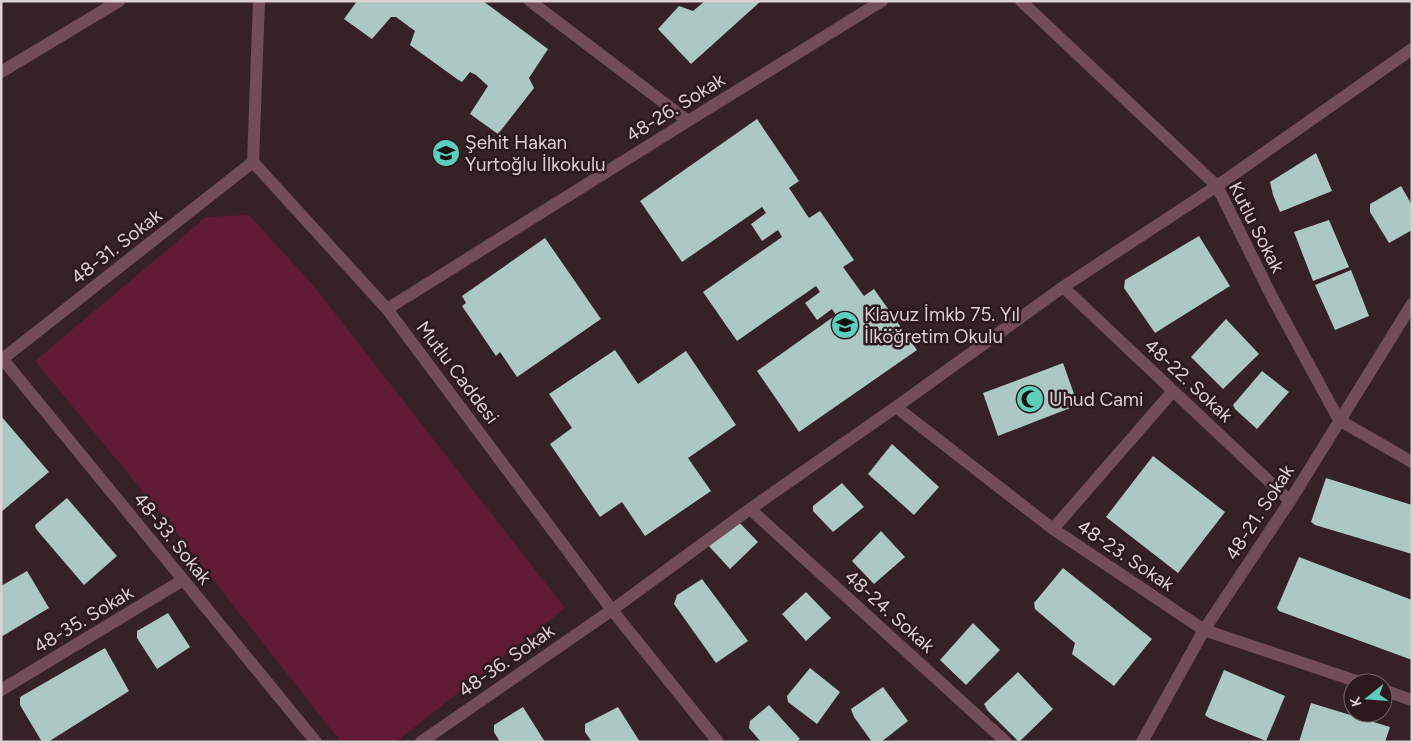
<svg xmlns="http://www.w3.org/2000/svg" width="1413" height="743" font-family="Figtree,sans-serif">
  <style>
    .green { fill: #611a34 }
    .building { fill: #abc9c2 }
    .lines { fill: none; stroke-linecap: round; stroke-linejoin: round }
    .street { stroke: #714e57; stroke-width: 12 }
    .labels { text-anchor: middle; stroke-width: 5; stroke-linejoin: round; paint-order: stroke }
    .street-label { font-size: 19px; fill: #decfd2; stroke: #2c181d }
    .poi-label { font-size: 19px; fill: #decfd2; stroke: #2c181d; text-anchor: start }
  </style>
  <rect width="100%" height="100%" fill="#362127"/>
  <!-- green -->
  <path class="green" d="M249,215L313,285L565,608L396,742H341L150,500L35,361L206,217Z"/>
  <!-- building -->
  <path class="building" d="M357,1H483L548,49L529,78L534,88L498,134L470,114L488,86L476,75L470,72L462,82L457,79L410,45L415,31L396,17H391L372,39L344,19Z
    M705,1H761L691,64L658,29L679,6L693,11Z
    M757,119L799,181L789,188L809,218L820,211L854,260L843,267L864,296L874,289L917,350L799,432L757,371L836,315L832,309L817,320L805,303L820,292L816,286L737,341L703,292L782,237L778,230L762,241L751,224L766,213L762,207L682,262L640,201Z
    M1316,153L1332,191L1280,212L1273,195L1270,182Z
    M1401,186L1412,205V230L1389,243L1370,212V204Z
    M1329,220L1349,267L1313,281L1294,232Z
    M1199,236L1230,286L1155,333L1124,288L1125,280Z
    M545,238L601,319L517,377L500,352L496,356L462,306L466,303L462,296Z
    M1351,270L1369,316L1335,330L1315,285Z
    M1226,319L1259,354L1223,389L1191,357Z
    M615,350L638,384L686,351L736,425L688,458L711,491L645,536L622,502L600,517L550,444L572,428L549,394Z
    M1063,363L1078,405L998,436L983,393Z
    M1262,371L1289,392L1257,429L1235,409L1233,405Z
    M1,416L49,472L1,512Z
    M892,444L939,487L914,515L868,474Z
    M1153,456L1225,512L1178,573L1106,517Z
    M1326,478L1412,505V554L1315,525L1311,522Z
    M842,483L864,507L833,532L813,511V506Z
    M67,498L117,556L84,585L36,529L35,525Z
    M734,517L758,542L730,569L707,544Z
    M881,531L905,557L874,584L852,561Z
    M1299,557L1412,600V660L1279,611L1277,608Z
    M1063,568L1152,639L1114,686L1072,654L1075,643L1035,609L1034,603Z
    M27,571L49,608L1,637V586Z
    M702,579L748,641L716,663L674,604L677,595Z
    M806,592L831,618L806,641L782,614Z
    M168,613L190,647L157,669L137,638V631Z
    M973,623L1000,650L966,685L940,660Z
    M105,648L129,691L48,742H42L20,705V697Z
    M810,668L840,692L817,724L788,702L787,696Z
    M1224,670L1285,696L1266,741L1209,718L1205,715Z
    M1018,672L1053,709L1019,742L988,711L984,704Z
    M883,687L908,721L881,742H872L854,717L851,709Z
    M1311,703L1390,727L1385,742H1299Z
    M769,705L800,739L796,742H761L749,728L750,721Z
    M523,707L545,742H500L494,732V725Z
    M618,707L640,742H592L585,732V724Z"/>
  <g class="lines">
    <!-- street -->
    <path class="street" d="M259,1L253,162L387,309L612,610L718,742
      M530,1L688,121
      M1021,1L1217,186L1271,295L1339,420L1412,462
      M1,72L119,1
      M1063,287L1290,501
      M387,309L688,121L882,1
      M1,357L316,742
      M1,360L253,162
      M896,407L1053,529L1204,630L1362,683
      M750,509L1006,742
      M1053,529L1173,391
      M1,690L183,580
      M1383,690L1412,700
      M421,742L612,610L750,509L896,407L1063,287L1217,186L1412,49
      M1142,742L1204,630L1290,501L1412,304"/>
  </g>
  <!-- icons -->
  <defs>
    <g id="school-disc" transform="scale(1.4375)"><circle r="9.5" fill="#5dceb9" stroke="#2c181d"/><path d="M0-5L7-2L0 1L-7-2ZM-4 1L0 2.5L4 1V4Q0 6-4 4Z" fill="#111"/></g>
    <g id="mosque-disc" transform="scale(1.4375)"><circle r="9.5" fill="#5dceb9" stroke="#2c181d"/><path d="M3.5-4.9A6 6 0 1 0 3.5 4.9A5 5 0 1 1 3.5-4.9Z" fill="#111"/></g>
  </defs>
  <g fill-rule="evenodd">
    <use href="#school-disc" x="446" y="153"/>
    <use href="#school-disc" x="845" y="325"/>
    <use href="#mosque-disc" x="1030" y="399"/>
  </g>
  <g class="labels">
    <!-- street labels -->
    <g class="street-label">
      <text transform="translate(675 107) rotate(-32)" y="7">48-26. Sokak</text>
      <text transform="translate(1257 227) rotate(63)" y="7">Kutlu Sokak</text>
      <text transform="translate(116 246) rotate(-38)" y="7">48-31. Sokak</text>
      <text transform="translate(458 372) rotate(53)" y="7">Mutlu Caddesi</text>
      <text transform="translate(1189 380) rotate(43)" y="7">48-22. Sokak</text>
      <text transform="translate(1259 512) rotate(-57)" y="7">48-21. Sokak</text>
      <text transform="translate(173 538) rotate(51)" y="7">48-33. Sokak</text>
      <text transform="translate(1126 555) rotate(34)" y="7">48-23. Sokak</text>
      <text transform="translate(890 611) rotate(42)" y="7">48-24. Sokak</text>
      <text transform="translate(83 619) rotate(-31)" y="7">48-35. Sokak</text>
      <text transform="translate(506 660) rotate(-35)" y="7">48-36. Sokak</text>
    </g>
    <!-- poi labels -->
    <g class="poi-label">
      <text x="465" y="149">Şehit Hakan<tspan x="465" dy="22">Yurtoğlu İlkokulu</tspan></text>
      <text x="864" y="321">Klavuz İmkb 75. Yıl<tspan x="864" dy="22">İlköğretim Okulu</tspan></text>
      <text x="1049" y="406">Uhud Cami</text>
    </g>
  </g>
  <!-- border -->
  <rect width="1413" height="743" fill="none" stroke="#decfd2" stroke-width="5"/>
  <!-- north arrow -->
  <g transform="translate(1368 698) rotate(253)"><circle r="24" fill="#2c181d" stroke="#736165"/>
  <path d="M0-4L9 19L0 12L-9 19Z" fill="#5dceb9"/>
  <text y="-8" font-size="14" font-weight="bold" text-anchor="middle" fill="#decfd2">K</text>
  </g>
</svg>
